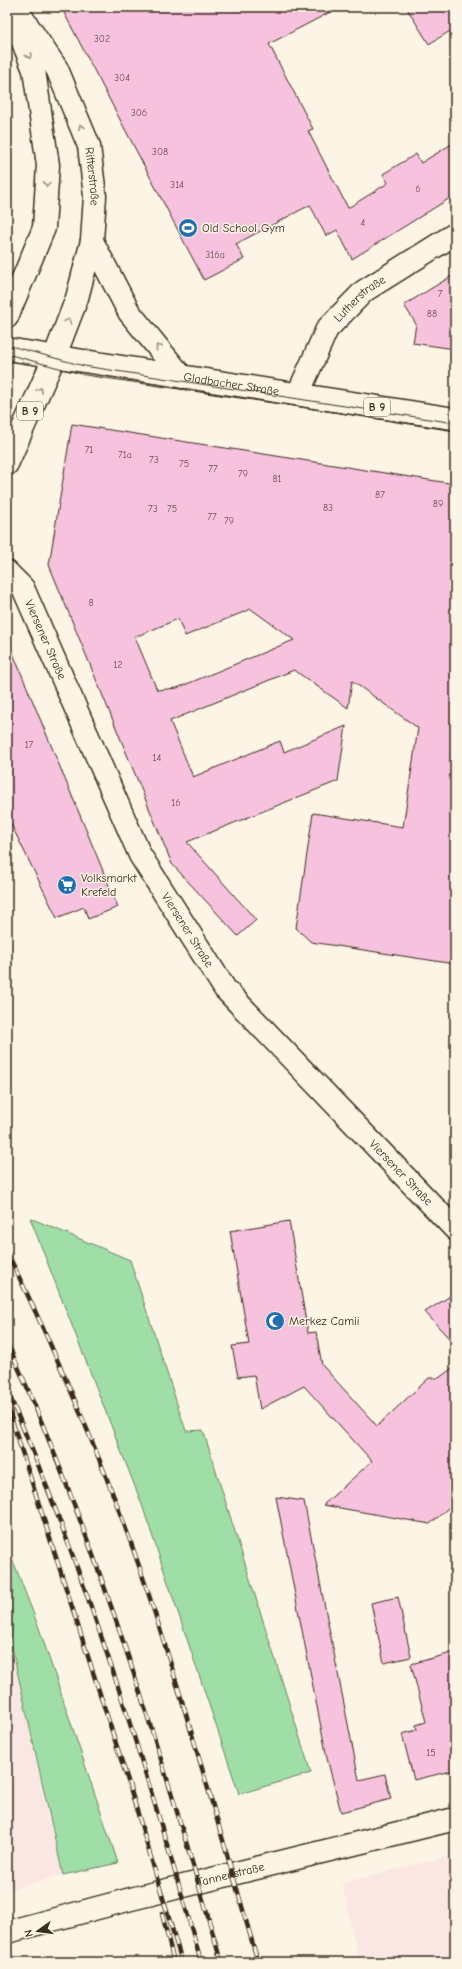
<svg xmlns="http://www.w3.org/2000/svg" width="462" height="1969" font-family="'Comic Neue',sans-serif">
  <style>
    .built { fill: #fae6e3 }
    .green { fill: #9fdea7; stroke: #6d8462 }
    .building { fill: #f7c2de; stroke: #3b2a1e; fill-rule: evenodd }
    .lines { fill: none; stroke-linecap: round; stroke-linejoin: round }
    .minor-casing { stroke: #3b2a1e; stroke-width: 25 }
    .secondary-casing { stroke: #3b2a1e; stroke-width: 25 }
    .primary-casing { stroke: #3b2a1e; stroke-width: 25 }
    .minor { stroke: #fcf5e5; stroke-width: 22 }
    .secondary { stroke: #fcf5e5; stroke-width: 22 }
    .primary { stroke: #fcf5e5; stroke-width: 22 }
    .tram { stroke: #3b2a1e; stroke-width: 1 }
    .rail-casing { stroke: #3b2a1e; stroke-width: 4.5 }
    .rail { stroke: #fcf5e5; stroke-width: 3; stroke-dasharray: 9; stroke-linecap: butt }
    .oneway { stroke: #9c9082 }
    .labels { text-anchor: middle; stroke-width: 3; stroke-linejoin: round; paint-order: stroke }
    .number-label { font-size: 10px; fill: #6a504e }
    .shield { fill: #fcf5e5; stroke: #75675a; stroke-width: 1 }
    .shield-label { font-size: 11px; font-weight: bold; fill: #3b2a1e }
    .street-label { font-size: 12px; fill: #3b2a1e; stroke: #fcf5e5 }
    .poi-label { font-size: 12px; fill: #3b2a1e; stroke: #fcf5e5; text-anchor: start }
  </style>
  <rect width="100%" height="100%" fill="#fcf5e5"/>
  <filter id="ink" filterUnits="userSpaceOnUse"><feTurbulence type="fractalNoise" baseFrequency=".025" numOctaves="2"/><feDisplacementMap in="SourceGraphic" scale="8" xChannelSelector="R" yChannelSelector="G"/><feConvolveMatrix kernelMatrix="1 2 1 2 8 2 1 2 1" color-interpolation-filters="sRGB"/></filter>
  <g filter="url(#ink)">
    <!-- built -->
    <path class="built" d="M7,1629L62,1875L7,1891Z
      M455,1854V1962H359L342,1883Z"/>
    <!-- green -->
    <path class="green" d="M30,1218L130,1260L186,1431L203,1430L311,1773L239,1794L141,1502Z
      M7,1545L39,1628L118,1863L63,1875L7,1626Z"/>
    <!-- building -->
    <path class="building" d="M61,7H340L269,44L313,129L308,131L348,208L388,183L383,174L416,154L421,163L455,142V195L352,259L337,230L326,236L310,205L236,244L244,259L204,280Z
      M406,7H455V28L429,44Z
      M455,274V349L413,343L416,324L404,305Z
      M72,424L455,484V964L311,942L296,928L313,813L403,827L418,728L352,681L348,708L294,670L170,721L193,777L280,741L284,752L346,726L338,781L187,842L256,920L238,936L172,864L49,565ZM251,609L294,640L177,688L157,690L135,637L178,619L185,636Z
      M7,639L118,907L88,919L84,907L57,918L7,816Z
      M289,1221L308,1333L316,1332L322,1365L377,1426L429,1378H439L455,1366V1502L430,1524L323,1505L372,1461L304,1386L260,1409L254,1375L238,1377L232,1346L249,1344L230,1231Z
      M455,1293V1345L425,1312Z
      M276,1497L304,1501L359,1780L385,1774L391,1799L341,1812L327,1758Z
      M398,1597L411,1657L384,1663L371,1603Z
      M455,1652V1770L414,1780L402,1734L417,1730L416,1725L426,1722L411,1664Z"/>
    <g class="lines">
      <!-- minor casing -->
      <g class="minor-casing">
        <g id="minor">
          <path id="s1" d="M298,394L327,329L364,291L455,234"/>
          <path id="s2" d="M7,572L23,588L140,855L225,989L455,1229"/>
          <path id="s3" d="M7,1932L131,1899L455,1819"/>
        </g>
      </g>
      <!-- secondary casing -->
      <g class="secondary-casing">
        <g id="secondary">
          <path id="s4" d="M15,7L57,69L89,146L95,196L92,241L77,298L54,358"/>
          <path d="M92,241L129,312L182,377"/>
          <path d="M7,317L44,228L48,165L34,70L16,25"/>
        </g>
      </g>
      <!-- primary casing -->
      <g class="primary-casing">
        <g id="primary">
          <path id="s5" d="M7,349L455,419"/>
          <path d="M7,464L54,358"/>
        </g>
      </g>
      <!-- minor -->
      <use href="#minor" class="minor"/>
      <!-- secondary -->
      <use href="#secondary" class="secondary"/>
      <!-- primary -->
      <use href="#primary" class="primary"/>
      <!-- tram -->
      <path class="tram" d="M7,345L84,366L455,423
        M7,354L85,375L455,430"/>
      <!-- rail casing -->
      <g class="rail-casing">
        <path id="rail" d="M7,1252C65,1371 117,1494 157,1620C193,1733 225,1848 258,1962
          M7,1342C97,1541 161,1752 221,1962
          M7,1390C87,1575 146,1768 201,1962
          M7,1405L129,1784L182,1962
          M162,1914L174,1962"/>
      </g>
      <!-- rail -->
      <use href="#rail" class="rail"/>
    </g>
    <!-- one-way arrows -->
    <defs><path id="oneway-chevron" d="M-2-3.5L2.5 0L-2 3.5" fill="none" stroke-width="1.6" stroke-linecap="round" stroke-linejoin="round"/></defs>
    <g class="oneway">
      <use href="#oneway-chevron" transform="translate(29 56) rotate(68)"/>
      <use href="#oneway-chevron" transform="translate(81 127) rotate(-113)"/>
      <use href="#oneway-chevron" transform="translate(47 184) rotate(94)"/>
      <use href="#oneway-chevron" transform="translate(68 321) rotate(-69)"/>
      <use href="#oneway-chevron" transform="translate(158 347) rotate(-129)"/>
      <use href="#oneway-chevron" transform="translate(40 390) rotate(-66)"/>
    </g>
  </g>
  <!-- icons -->
  <defs>
    <g id="stadium-disc" transform="scale(1)"><circle r="9.5" fill="#1f6fb2" stroke="#fcf5e5"/><path d="M0-5a6.5 5 0 1 0 0 10a6.5 5 0 1 0 0-10ZM-3.5-1.8h7v3.6h-7Z" fill="#fff"/></g>
    <g id="supermarket-disc" transform="scale(1)"><circle r="9.5" fill="#1f6fb2" stroke="#fcf5e5"/><path d="M-6-5.5h2.5l.6 2H6L4.5 2H-2.5L-4.4-4H-6ZM-1.5 3.2a1.3 1.3 0 1 0 .1 0ZM3 3.2a1.3 1.3 0 1 0 .1 0Z" fill="#fff"/></g>
    <g id="mosque-disc" transform="scale(1)"><circle r="9.5" fill="#1f6fb2" stroke="#fcf5e5"/><path d="M3.5-4.9A6 6 0 1 0 3.5 4.9A5 5 0 1 1 3.5-4.9Z" fill="#fff"/></g>
  </defs>
  <g fill-rule="evenodd">
    <use href="#stadium-disc" x="188" y="228"/>
    <use href="#supermarket-disc" x="67" y="885"/>
    <use href="#mosque-disc" x="275" y="1321"/>
  </g>
  <g class="labels">
    <!-- number labels -->
    <g class="number-label">
      <text x="102" y="42">302</text>
      <text x="122" y="81">304</text>
      <text x="139" y="116">306</text>
      <text x="160" y="155">308</text>
      <text x="177" y="188">314</text>
      <text x="418" y="192">6</text>
      <text x="363" y="226">4</text>
      <text x="215" y="258">316a</text>
      <text x="440" y="297">7</text>
      <text x="432" y="317">88</text>
      <text x="89" y="453">71</text>
      <text x="125" y="458">71a</text>
      <text x="154" y="463">73</text>
      <text x="184" y="467">75</text>
      <text x="213" y="472">77</text>
      <text x="243" y="477">79</text>
      <text x="277" y="482">81</text>
      <text x="380" y="498">87</text>
      <text x="438" y="507">89</text>
      <text x="328" y="511">83</text>
      <text x="153" y="512">73</text>
      <text x="172" y="512">75</text>
      <text x="212" y="520">77</text>
      <text x="229" y="524">79</text>
      <text x="91" y="606">8</text>
      <text x="118" y="668">12</text>
      <text x="29" y="748">17</text>
      <text x="157" y="761">14</text>
      <text x="176" y="806">16</text>
      <text x="431" y="1756">15</text>
    </g>
    <!-- shield labels -->
    <g class="shield">
      <rect x="364" y="398" width="26" height="18" rx="3"/>
      <rect x="17" y="402" width="26" height="18" rx="3"/>
    </g>
    <g class="shield-label">
      <text x="377" y="411">B 9</text>
      <text x="30" y="415">B 9</text>
    </g>
    <!-- street labels -->
    <g class="street-label">
      <text dy="4" stroke="none"><textPath href="#s4" startOffset="189">Ritterstraße</textPath></text>
      <text dy="4" stroke="none"><textPath href="#s1" startOffset="116">Lutherstraße</textPath></text>
      <text dy="4" stroke="none"><textPath href="#s5" startOffset="227">Gladbacher Straße</textPath></text>
      <text dy="4" stroke="none"><textPath href="#s2" startOffset="79">Viersener Straße</textPath></text>
      <text dy="4" stroke="none"><textPath href="#s2" startOffset="403">Viersener Straße</textPath></text>
      <text dy="4" stroke="none"><textPath href="#s2" startOffset="727">Viersener Straße</textPath></text>
      <text dy="4" stroke="none"><textPath href="#s3" startOffset="231">Tannenstraße</textPath></text>
    </g>
    <!-- poi labels -->
    <g class="poi-label">
      <text x="202" y="232">Old School Gym</text>
      <text x="81" y="882">Volksmarkt<tspan x="81" dy="14">Krefeld</tspan></text>
      <text x="289" y="1325">Merkez Camii</text>
    </g>
  </g>
  <!-- margin -->
  <rect width="462" height="1969" fill="none" stroke="#fcf5e5" stroke-width="24"/>
  <rect x="12" y="12" width="438" height="1945" fill="none" stroke="#3b2a1e" stroke-width="1.5" filter="url(#ink)"/>
  <!-- north arrow -->
  <g transform="translate(38 1931) rotate(256)" stroke="#fcf5e5" stroke-width="3" paint-order="stroke">
  <path d="M0-3L7 15L0 10L-7 15Z" fill="#3b2a1e"/>
  <text y="-6" font-size="11" font-weight="bold" text-anchor="middle" fill="#3b2a1e">N</text>
  </g>
</svg>
